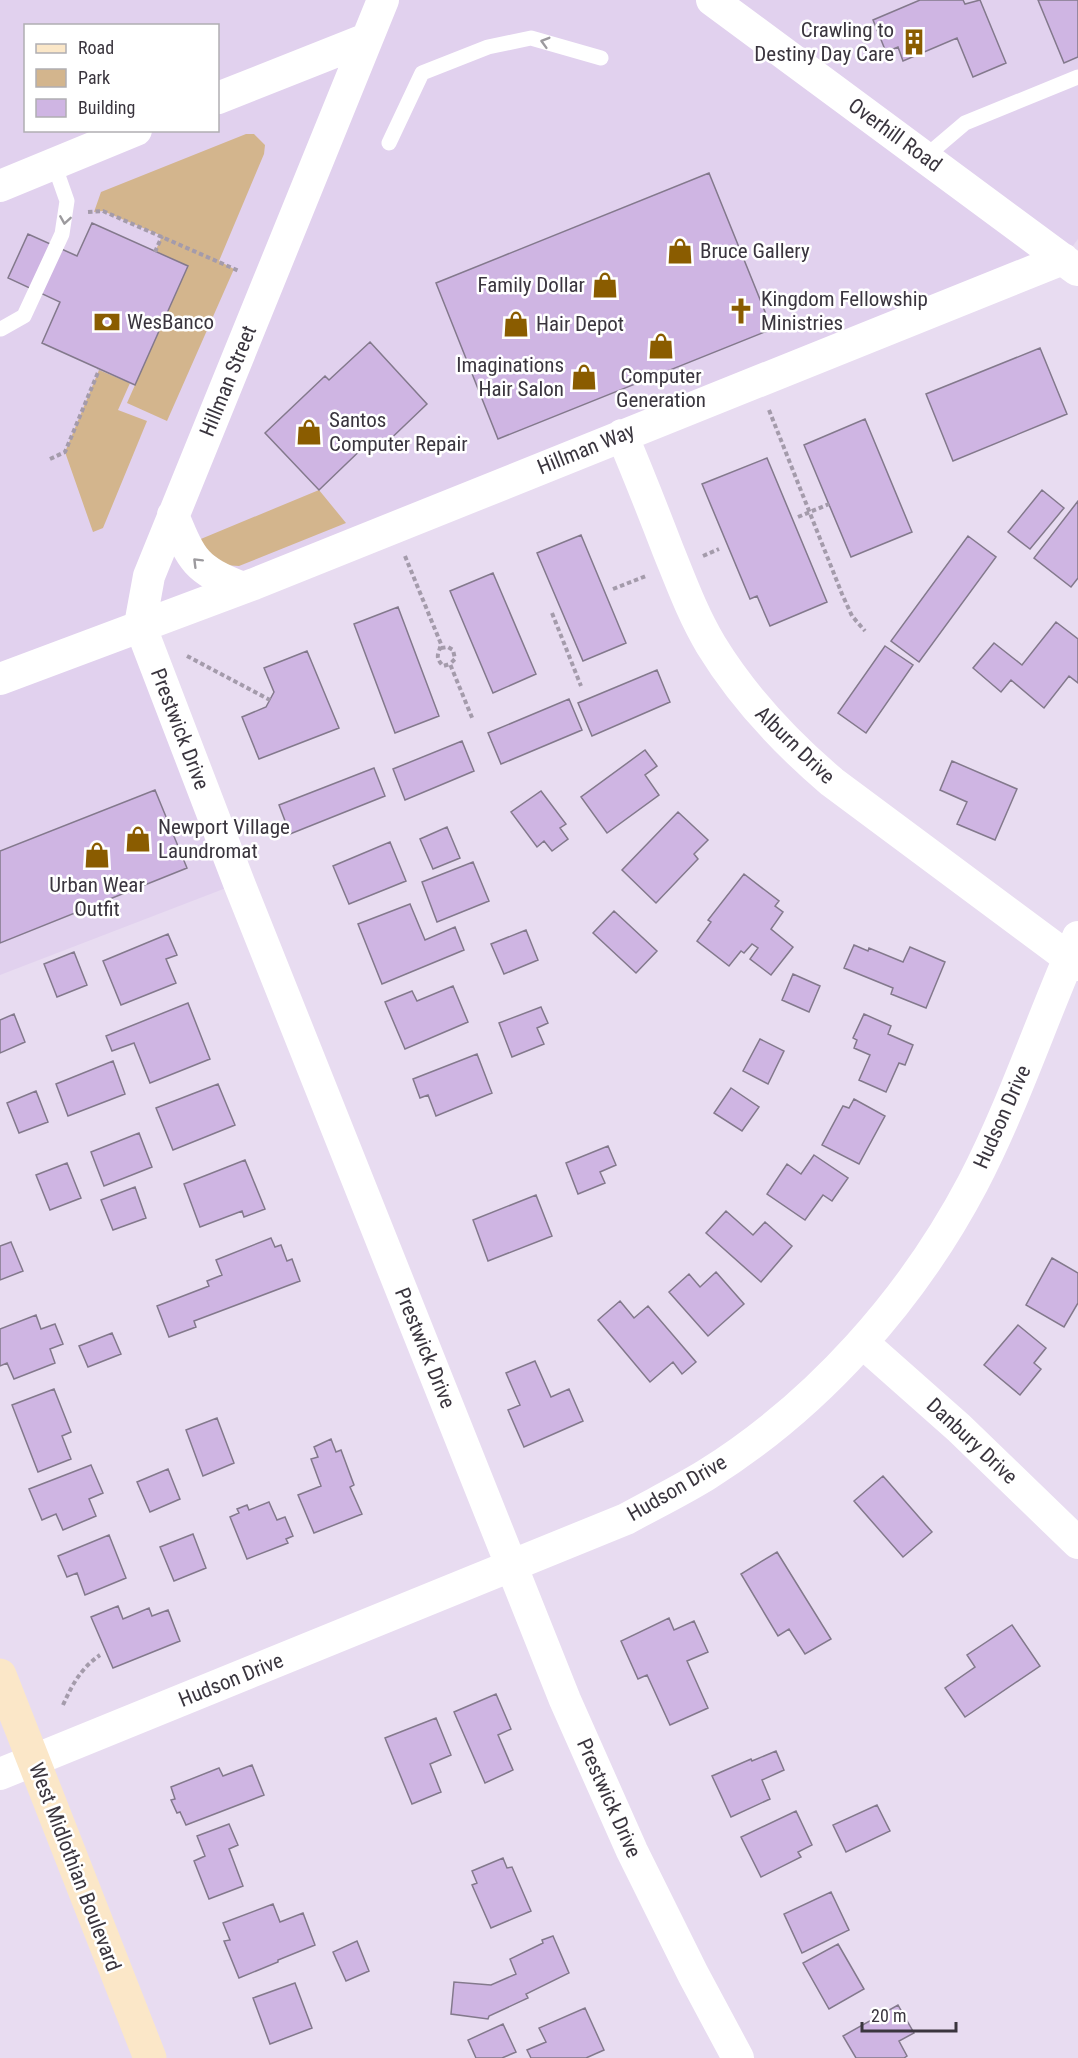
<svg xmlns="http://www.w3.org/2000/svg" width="1078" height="2058" font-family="'Roboto Condensed',sans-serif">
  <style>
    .built { fill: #e1d1ee; fill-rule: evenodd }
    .green { fill: #d3b58d }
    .building { fill: #cfb5e3; stroke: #83798c; stroke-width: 1.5 }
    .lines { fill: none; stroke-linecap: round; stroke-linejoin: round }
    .path { stroke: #a49bab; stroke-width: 4; stroke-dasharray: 4.5 3; stroke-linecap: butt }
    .lane { stroke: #fff; stroke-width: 15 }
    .street { stroke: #fff; stroke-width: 32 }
    .secondary { stroke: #fbe7c8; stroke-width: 33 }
    .oneway { stroke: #9c9a9e }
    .labels { text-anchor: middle; stroke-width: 5; stroke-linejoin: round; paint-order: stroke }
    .poi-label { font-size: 21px; fill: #3a353e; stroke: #fff; text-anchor: start }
    .street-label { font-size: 21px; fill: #3a353e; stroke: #fff }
  </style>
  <rect width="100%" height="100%" fill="#e8dcf1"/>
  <!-- built -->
  <path class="built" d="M0,0H1078V239L1063,259L141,625L239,883L0,975ZM26,26H218V130H26Z"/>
  <!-- green -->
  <path class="green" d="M246,134H254L265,145L264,154L219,261L234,269L167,421L127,403L135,385L155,252L162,236L103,211L94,212L101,192Z
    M99,370L130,383L118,410L147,421L103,528L93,532L65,452Z
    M319,490L346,523L239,566L223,565L196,541Z"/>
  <!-- building -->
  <path class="building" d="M920,0H963L965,4L980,0L1006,63L973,77L957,38L903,61L898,47L886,52L873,20Z
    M1038,0H1078V57L1064,63Z
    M709,173L772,329L498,439L436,283Z
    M92,223L188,266L135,385L42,343L60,302L8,278L28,234L77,256Z
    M370,342L427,404L381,448L372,439L319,490L265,433L325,376L329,380Z
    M1040,348L1067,414L953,461L926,394Z
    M865,419L912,532L851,557L804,445Z
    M767,458L827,602L770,626L757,596L750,599L702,484Z
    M1042,490L1064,508L1030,549L1008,532Z
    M1078,501V578L1071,587L1034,558Z
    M581,535L626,643L583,661L537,553Z
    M968,536L996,557L919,662L891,641Z
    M493,573L536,674L493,693L450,591Z
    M398,607L439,716L395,733L354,624Z
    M1056,622L1078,639V683L1069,676L1044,708L1011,680L1001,692L973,668L994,643L1022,665Z
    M885,646L913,665L866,733L838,713Z
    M307,651L339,728L259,759L242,717L266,707L274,692L264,668Z
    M657,670L670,702L592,736L578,703Z
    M569,699L582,730L501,764L488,733Z
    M462,741L474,771L405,800L393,769Z
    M645,750L657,766L645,775L659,795L607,833L581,797Z
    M952,761L1017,789L995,840L957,824L967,802L940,790Z
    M374,768L385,796L290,834L279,805Z
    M155,790L187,868L0,943V851Z
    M541,791L566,824L560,828L568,839L552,851L544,841L537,847L511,812Z
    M678,812L708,840L694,854L698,859L656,903L622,870Z
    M447,827L460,858L433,869L420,839Z
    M390,842L406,881L349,904L333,866Z
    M473,862L489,901L437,922L422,882Z
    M744,874L779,901L775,906L783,912L771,929L793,947L771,975L750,959L758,948L752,944L744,953L741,951L729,966L697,941L711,922L708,920Z
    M410,904L425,940L455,927L464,950L382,984L358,924Z
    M614,911L657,951L636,973L593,933Z
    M526,930L538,960L504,974L491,944Z
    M168,934L177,955L166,959L176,983L121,1005L103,961Z
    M854,945L868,951L869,948L903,962L910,947L945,962L926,1008L891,994L893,988L844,968Z
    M74,952L87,985L57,997L44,964Z
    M793,974L820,986L809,1012L782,1000Z
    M453,986L468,1022L405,1049L385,1002L412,991L417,1001Z
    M188,1003L210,1059L150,1083L134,1043L112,1051L106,1036Z
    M541,1007L548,1023L537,1028L544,1044L512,1057L499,1023Z
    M14,1014L25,1042L0,1053V1020Z
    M864,1014L891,1026L888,1034L913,1045L905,1065L899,1063L886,1092L859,1080L870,1055L854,1048L857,1040L853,1038Z
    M760,1039L784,1051L768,1084L743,1071Z
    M477,1054L492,1093L436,1116L428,1095L420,1098L413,1079Z
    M113,1061L125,1094L68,1116L56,1084Z
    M218,1084L235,1125L173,1150L156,1108Z
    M731,1088L759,1107L742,1131L714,1113Z
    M36,1091L48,1122L19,1133L7,1103Z
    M854,1099L885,1116L859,1164L822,1145L843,1106L849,1108Z
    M139,1133L152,1167L104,1186L91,1152Z
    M608,1146L616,1165L600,1172L605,1183L578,1194L566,1163Z
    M814,1155L848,1178L832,1201L823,1195L805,1220L767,1194L787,1164L801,1174Z
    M245,1160L265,1209L244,1217L242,1211L200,1227L184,1184Z
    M67,1163L81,1198L50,1210L36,1175Z
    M135,1187L146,1218L113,1230L101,1200Z
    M536,1195L552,1236L488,1261L473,1220Z
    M726,1211L753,1235L765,1222L792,1246L761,1282L706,1233Z
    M271,1238L275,1247L281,1245L287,1261L292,1259L300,1281L194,1321L196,1327L169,1337L157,1306L209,1286L207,1281L222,1275L216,1260Z
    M11,1242L23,1271L0,1280V1246Z
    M1052,1258L1078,1273V1303L1064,1327L1026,1305Z
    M716,1272L744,1304L708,1336L669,1292L689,1274L700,1287Z
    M620,1301L634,1318L648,1306L696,1362L682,1374L673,1362L650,1382L598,1320Z
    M36,1315L41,1329L55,1324L63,1344L50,1349L55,1363L14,1379L7,1363L0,1366V1329Z
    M1018,1325L1046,1348L1034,1363L1041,1369L1020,1395L984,1365Z
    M112,1333L121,1354L88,1367L79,1346Z
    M535,1361L551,1397L569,1389L583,1421L524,1447L508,1410L520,1405L506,1373Z
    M54,1389L71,1432L62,1436L71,1459L38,1472L12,1405Z
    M217,1418L234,1463L203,1476L186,1430Z
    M331,1439L336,1452L341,1450L354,1485L350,1487L362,1514L314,1533L298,1495L321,1486L311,1459L318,1457L314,1447Z
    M91,1465L103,1493L89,1499L96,1516L63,1530L56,1514L42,1520L29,1489Z
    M168,1469L180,1499L150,1512L137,1482Z
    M883,1476L932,1532L903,1557L854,1501Z
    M269,1502L277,1520L285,1517L293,1536L286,1539L288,1543L247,1559L230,1517L239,1513L237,1509L247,1505L249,1510Z
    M193,1534L206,1568L174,1581L160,1547Z
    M109,1535L126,1578L85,1595L77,1573L67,1577L58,1556Z
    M777,1552L831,1639L805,1654L789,1629L778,1636L741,1574Z
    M118,1606L123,1619L149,1608L152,1616L168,1610L180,1641L113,1668L91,1617Z
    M669,1618L674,1630L694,1621L708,1652L687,1661L708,1708L670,1725L647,1675L638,1679L621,1641Z
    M1012,1625L1040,1666L965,1717L945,1688L975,1667L967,1655Z
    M496,1694L511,1729L498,1735L513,1770L485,1783L454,1712Z
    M436,1718L451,1755L430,1764L441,1792L412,1804L385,1738Z
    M776,1751L784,1770L762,1780L770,1799L731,1817L712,1776L751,1759L752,1761Z
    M252,1765L264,1795L186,1825L180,1812L177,1813L171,1800L175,1799L171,1787L219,1768L223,1776Z
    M877,1805L890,1831L846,1852L833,1825Z
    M796,1811L812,1845L798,1852L801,1857L761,1877L741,1837Z
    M229,1824L238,1845L229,1849L243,1886L209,1899L194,1861L205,1856L197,1836Z
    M503,1858L507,1868L512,1867L531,1911L491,1928L472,1885L477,1883L472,1871Z
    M831,1892L849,1930L802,1953L784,1914Z
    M273,1904L280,1922L303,1913L315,1945L278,1960V1962L239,1978L224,1941L230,1940L223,1923Z
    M553,1936L569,1973L526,1994L528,1998L489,2016L488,2019L451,2014L454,1982L491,1985L516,1974L510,1959L543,1943L542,1940Z
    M357,1941L369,1971L346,1981L333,1952Z
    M838,1944L864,1989L829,2009L803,1963Z
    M295,1983L312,2028L270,2044L253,1998Z
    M898,2005L914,2033L899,2041L907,2056L904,2058H856L843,2036Z
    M585,2008L604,2050L586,2058H531L527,2050L546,2042L539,2028Z
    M503,2024L516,2052L502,2058H476L468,2040Z"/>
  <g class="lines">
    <!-- path -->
    <path class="path" d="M88,212L103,211L239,271
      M155,252L162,236
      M769,410L842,594L852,616L865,631
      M50,459L65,452L99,370
      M798,517L829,504
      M405,556L441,644C439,654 434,656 443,666L450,664L473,720
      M703,556L719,549
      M613,589L646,576
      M552,613L581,686
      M441,648L448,647L453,650L455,659L450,664
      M187,656L270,700
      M63,1705C72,1685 81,1668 100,1655"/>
    <!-- lane -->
    <path class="lane" d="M389,143L422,73L488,47L531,38L601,58
      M925,157L965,123L1078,77
      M1,329L24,316L62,234L67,201L54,164"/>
    <!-- street -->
    <path class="street" d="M712,0L1077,270
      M218,98L367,39
      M0,186L136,130
      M622,435C638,473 653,511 668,550C681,582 693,615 711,645C744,699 785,742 832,782L1078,965
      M173,515C192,561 195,569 243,588
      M140,625L239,883L565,1700L632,1851L693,1974L738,2058
      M140,625L149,576L383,0
      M0,679L254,584L1063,259
      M863,1343L959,1428L1078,1543
      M0,1774L626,1519C653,1504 680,1491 706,1475C818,1405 912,1299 973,1183C1014,1104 1042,1018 1078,937"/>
    <!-- secondary -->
    <path class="secondary" d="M0,1675L150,2058"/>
  </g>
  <!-- one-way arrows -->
  <defs><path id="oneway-chevron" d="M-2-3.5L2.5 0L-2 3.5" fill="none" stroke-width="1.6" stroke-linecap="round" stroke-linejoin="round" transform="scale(1.5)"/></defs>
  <g class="oneway">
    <use href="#oneway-chevron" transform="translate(545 42) rotate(-164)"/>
    <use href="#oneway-chevron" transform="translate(65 220) rotate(99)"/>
    <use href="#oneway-chevron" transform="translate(197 562) rotate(-135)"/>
  </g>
  <!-- icons -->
  <defs>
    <g id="building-bare" transform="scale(2.07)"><path d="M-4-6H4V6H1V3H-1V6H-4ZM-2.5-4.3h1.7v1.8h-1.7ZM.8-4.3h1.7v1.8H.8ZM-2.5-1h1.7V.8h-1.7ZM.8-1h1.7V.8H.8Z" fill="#8a5c00" stroke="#fff" stroke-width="2.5" paint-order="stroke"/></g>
    <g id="shop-bare" transform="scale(2.07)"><path d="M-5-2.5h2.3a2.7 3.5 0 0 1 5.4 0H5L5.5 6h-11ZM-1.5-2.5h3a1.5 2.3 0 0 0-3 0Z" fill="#8a5c00" stroke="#fff" stroke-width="2.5" paint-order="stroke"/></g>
    <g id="church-bare" transform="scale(2.07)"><path d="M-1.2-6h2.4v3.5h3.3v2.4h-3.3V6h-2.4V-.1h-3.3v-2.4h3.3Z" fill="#8a5c00" stroke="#fff" stroke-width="2.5" paint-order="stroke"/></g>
    <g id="bank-bare" transform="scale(2.07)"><path d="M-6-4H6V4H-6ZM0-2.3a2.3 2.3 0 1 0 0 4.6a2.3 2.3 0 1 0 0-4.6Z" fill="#8a5c00" stroke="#fff" stroke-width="2.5" paint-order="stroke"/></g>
  </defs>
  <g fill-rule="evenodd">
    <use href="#building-bare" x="914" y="42"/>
    <use href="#shop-bare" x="680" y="251"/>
    <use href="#shop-bare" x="605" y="285"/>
    <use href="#church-bare" x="741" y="311"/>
    <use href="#bank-bare" x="107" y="322"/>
    <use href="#shop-bare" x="516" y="324"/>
    <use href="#shop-bare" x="661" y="346"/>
    <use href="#shop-bare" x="584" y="377"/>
    <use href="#shop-bare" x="309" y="432"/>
    <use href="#shop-bare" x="138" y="839"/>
    <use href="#shop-bare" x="97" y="855"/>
  </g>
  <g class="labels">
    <!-- poi labels -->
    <g class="poi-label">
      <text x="894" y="37" text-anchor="end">Crawling to<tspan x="894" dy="24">Destiny Day Care</tspan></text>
      <text x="700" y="258">Bruce Gallery</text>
      <text x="585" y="292" text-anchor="end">Family Dollar</text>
      <text x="761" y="306">Kingdom Fellowship<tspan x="761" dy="24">Ministries</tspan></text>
      <text x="127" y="329">WesBanco</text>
      <text x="536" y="331">Hair Depot</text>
      <text x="564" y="372" text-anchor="end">Imaginations<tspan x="564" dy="24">Hair Salon</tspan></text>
      <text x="661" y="383" text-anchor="middle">Computer<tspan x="661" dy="24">Generation</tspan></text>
      <text x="329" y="427">Santos<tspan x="329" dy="24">Computer Repair</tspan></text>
      <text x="158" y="834">Newport Village<tspan x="158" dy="24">Laundromat</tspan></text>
      <text x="97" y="892" text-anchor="middle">Urban Wear<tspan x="97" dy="24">Outfit</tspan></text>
    </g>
    <!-- street labels -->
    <g class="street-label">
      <text transform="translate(895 135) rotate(36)" y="7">Overhill Road</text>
      <text transform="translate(228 381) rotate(-68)" y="7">Hillman Street</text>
      <text transform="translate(586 449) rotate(-22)" y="7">Hillman Way</text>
      <text transform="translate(180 729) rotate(69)" y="7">Prestwick Drive</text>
      <text transform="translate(795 745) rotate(44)" y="7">Alburn Drive</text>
      <text transform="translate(1002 1117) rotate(-66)" y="7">Hudson Drive</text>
      <text transform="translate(425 1348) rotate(68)" y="7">Prestwick Drive</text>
      <text transform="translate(972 1441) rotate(43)" y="7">Danbury Drive</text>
      <text transform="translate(677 1488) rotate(-30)" y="7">Hudson Drive</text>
      <text transform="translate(231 1680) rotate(-22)" y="7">Hudson Drive</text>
      <text transform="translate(609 1798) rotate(66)" y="7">Prestwick Drive</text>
      <text transform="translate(75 1867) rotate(69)" y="7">West Midlothian Boulevard</text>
    </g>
  </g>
  <!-- legend -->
  <rect x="24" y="24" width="195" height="108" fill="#ffffff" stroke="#b0aeb2" stroke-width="1.5"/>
  <rect x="36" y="44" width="30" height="9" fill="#fbe7c8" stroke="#b0aeb2" stroke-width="1.5"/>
  <text x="78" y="54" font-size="18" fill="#3a353e">Road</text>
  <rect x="36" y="69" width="30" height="18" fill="#d3b58d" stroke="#b0aeb2" stroke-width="1.5"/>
  <text x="78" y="84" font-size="18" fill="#3a353e">Park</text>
  <rect x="36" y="99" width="30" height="18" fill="#cfb5e3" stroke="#b0aeb2" stroke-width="1.5"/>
  <text x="78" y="114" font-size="18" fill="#3a353e">Building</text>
  <!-- scale -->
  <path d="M862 2022v9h94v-9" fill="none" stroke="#3a353e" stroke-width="3"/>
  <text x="871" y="2022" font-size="18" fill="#3a353e" stroke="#ffffff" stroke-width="4.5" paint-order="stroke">20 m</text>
</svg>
